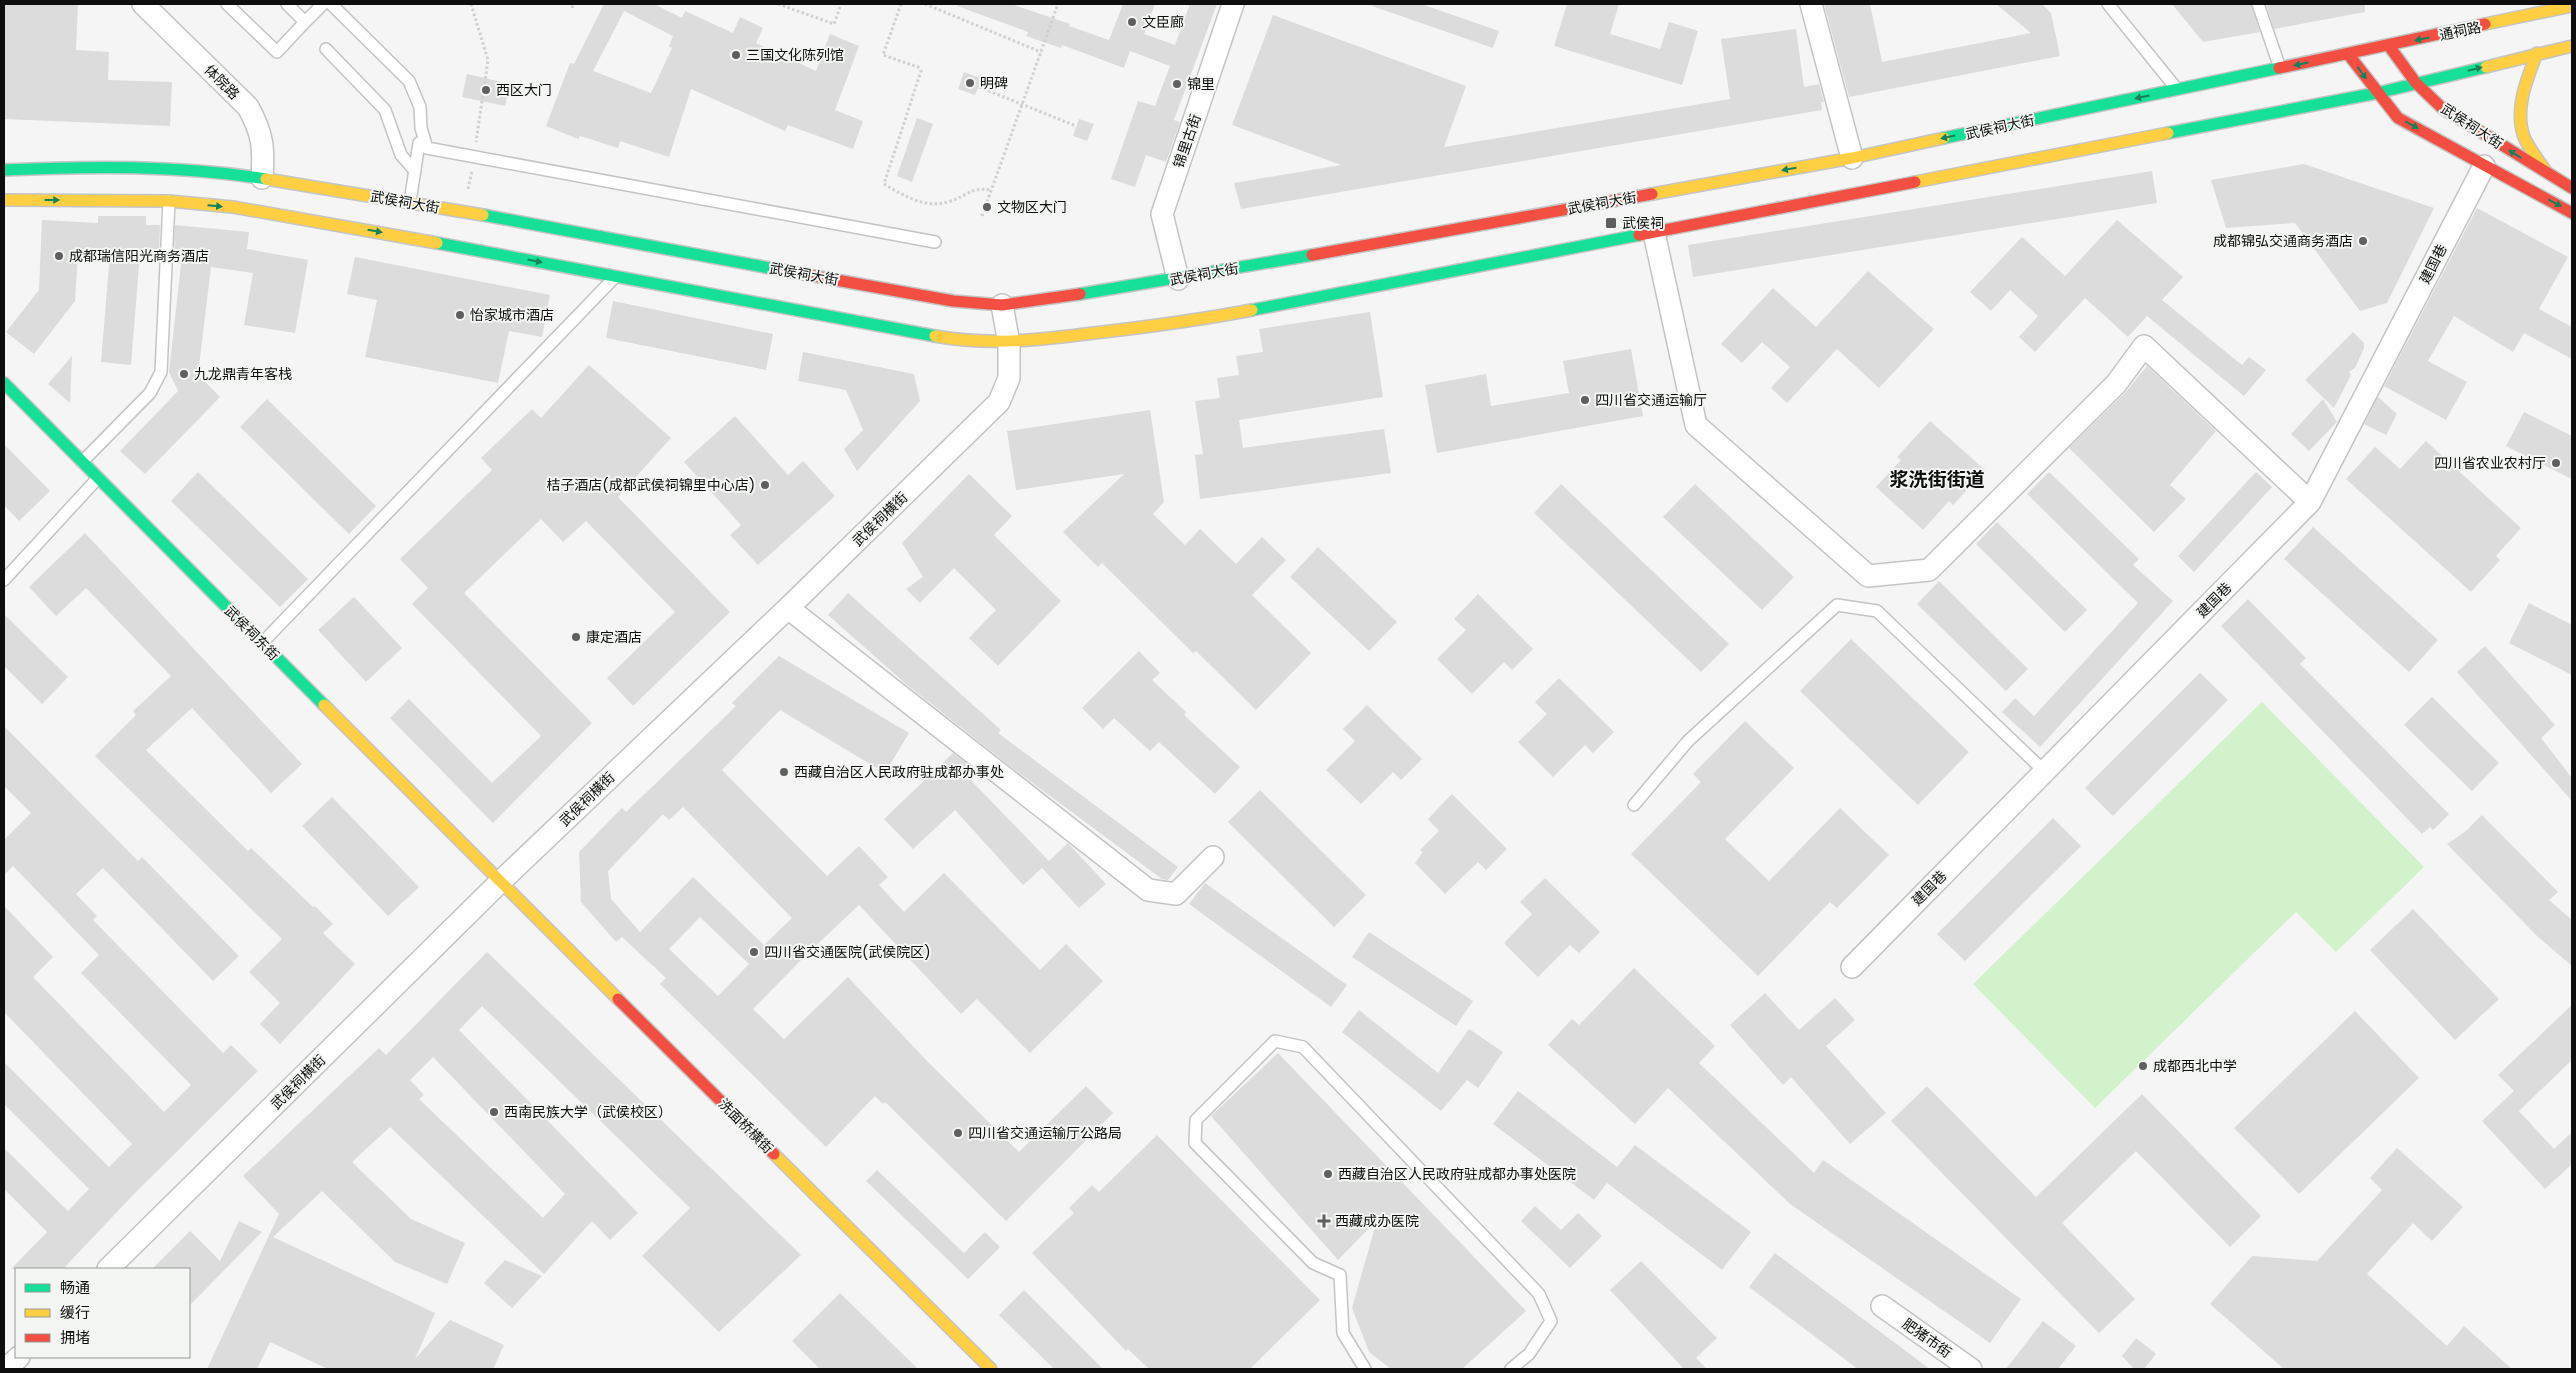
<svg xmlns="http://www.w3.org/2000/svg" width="2576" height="1373" font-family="Poppins,'Noto Sans SC',sans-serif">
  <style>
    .green { fill: #d2f2cc }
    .building { fill: #dddcdc; fill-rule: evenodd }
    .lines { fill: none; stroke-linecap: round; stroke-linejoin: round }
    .lane-casing { stroke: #c4c4c4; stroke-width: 14 }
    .street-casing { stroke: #c4c4c4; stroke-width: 24 }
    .fast-casing { stroke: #c4c4c4; stroke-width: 14 }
    .slow-casing { stroke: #c4c4c4; stroke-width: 14 }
    .jam-casing { stroke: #c4c4c4; stroke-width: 14 }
    .path { stroke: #cfd0cf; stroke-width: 3; stroke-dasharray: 2.5 2.5; stroke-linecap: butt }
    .lane { stroke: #fdfefd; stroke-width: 11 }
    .street { stroke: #fdfefd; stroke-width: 21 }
    .fast { stroke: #16e098; stroke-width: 11 }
    .slow { stroke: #ffcf43; stroke-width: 11 }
    .jam { stroke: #f24e42; stroke-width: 11 }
    .oneway { fill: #128259 }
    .poi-dot { fill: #5e5f5e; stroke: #f3f6f3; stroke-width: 2 }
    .labels { text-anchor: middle; stroke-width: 4; stroke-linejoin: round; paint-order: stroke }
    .poi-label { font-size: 14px; fill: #0d0e0d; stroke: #f3f6f3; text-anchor: start }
    .street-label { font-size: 14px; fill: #0d0e0d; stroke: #f3f6f3 }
    .district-label { font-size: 19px; font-weight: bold; fill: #0d0e0d; stroke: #f3f6f3 }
  </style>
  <rect width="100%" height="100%" fill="#f4f5f4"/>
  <!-- green -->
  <path class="green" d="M2262,702L2424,867L2336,952L2296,912L2095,1108L1973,984Z"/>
  <!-- building -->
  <path class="building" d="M4,4H78L76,50L109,52L108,80L172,82L170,126L4,119Z
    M604,4H654L682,18L685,11L733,33L740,17L763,28L756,43L816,71L830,34L859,46L835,110L863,121L853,149L788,125L785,131L691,89L669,157L620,141L618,148L580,136L578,139L546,126L570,63L574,64ZM624,11L673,36L669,46L672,48L651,93L593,71Z
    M958,4H1011L1070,24L1069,26L1109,40L1123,4H1155L1144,34L1175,45L1190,4H1217L1174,120L1180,122L1166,162L1146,155L1135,187L1111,179L1138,101L1155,106L1170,66L1130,51L1124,68L1062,45L1061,48L1026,36L1028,32L957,6Z
    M1372,4H1421L1499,31L1493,48L1372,6Z
    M1567,4H1619L1610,34L1660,49L1669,22L1698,31L1682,85L1554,46Z
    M1824,4H1870L1882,62L2031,33L1996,4H2042L2051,13L2060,56L1849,97Z
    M2172,4H2251L2260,32L2203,42Z
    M2266,4H2365V12L2274,29Z
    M1273,15L1466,86L1444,147L1730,99L1721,39L1796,29L1804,87L1819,84L1824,102H1821L1822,110L1241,209L1234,183L1341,165L1232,125Z
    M964,72L982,79L975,95L958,89Z
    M467,74L510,84L505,106L462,97Z
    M917,118L933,124L912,182L897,176Z
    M1079,119L1094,124L1087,141L1073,136Z
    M2304,164L2434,208L2387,303L2360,311L2295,223L2226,228L2211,180Z
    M2152,171L2157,203L1693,277L1688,245Z
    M2477,208L2568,257L2539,309L2572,327V359L2524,333L2513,352L2454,316L2428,361L2467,382L2446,420L2384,386Z
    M98,216H146V225H160L159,252L140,253L131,365L101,362L110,253H78L75,301L34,354L6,332L39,290L42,220L98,223Z
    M2117,220L2183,277L2162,300L2242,365L2249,357L2266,370L2244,396L2147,316L2128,337L2085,298L2035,352L2019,337L2038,316L2010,290L1991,311L1970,292L2022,237L2065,276Z
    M175,225L249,232L247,249L308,260L295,333L244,325L253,273L211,267L198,375L220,397L145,474L120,451L178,391L169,372L181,264L174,263Z
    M355,257L550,295L542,337L509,331L498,383L365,357L377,300L347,294Z
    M1868,271L1934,329L1879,388L1837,349L1787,403L1771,388L1790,367L1762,342L1742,363L1721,344L1773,288L1816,327Z
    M613,301L773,334L766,370L606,338Z
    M1370,312L1383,397L1239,420L1243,448L1384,429L1391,473L1200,499L1195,455L1203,454L1195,401L1220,398L1217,378L1239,375L1236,356L1263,352L1259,329Z
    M2353,332L2364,343V348L2355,368L2349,372L2351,375L2334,408L2305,380Z
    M1631,349L1643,416L1437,453L1425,385L1486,374L1491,406L1569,393L1563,361Z
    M803,352L914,374L920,401L857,471L844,449L863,430L846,390L798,381Z
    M72,356L70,403L48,384Z
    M589,365L671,438L618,497L730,612L633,706L607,678L675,612L586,521L563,542L541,519L464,593L592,723L493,823L390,718L409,699L492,783L541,736L412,604L428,588L400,559L492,470L481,458L532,409L541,418Z
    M2147,366L2216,431L2170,485L2186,499L2154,532L2069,448L2125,393Z
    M2378,397L2397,414L2386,435L2364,424Z
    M267,399L376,506L349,534L240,427Z
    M2323,399L2337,422L2309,451L2291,434Z
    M1150,410L1164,502L1153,514L1185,545L1200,529L1236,564L1262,537L1286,560L1252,595L1311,653L1256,710L1196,651L1193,653L1102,563L1098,567L1063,532L1124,474L1016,490L1007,431Z
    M2524,412L2572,436V479L2506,446Z
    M735,416L788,475L803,461L835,496L758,565L730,535L741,525L684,462Z
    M1930,421L1985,470L1953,505L1949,501L1923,530L1876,487L1901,460L1897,457Z
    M2426,441L2521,528L2496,556L2500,560L2471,592L2346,479L2375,447L2400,469Z
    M4,444L50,491L19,521L4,505Z
    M198,472L308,579L280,607L171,501Z
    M2049,472L2139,559L2133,565L2173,601L2040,747L2002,712L2015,698L2034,716L2138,603L2027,494Z
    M2256,472L2272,487L2194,572L2178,556Z
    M969,474L1012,516L994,535L1061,601L998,666L969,638L996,610L954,568L920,603L906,589L923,577L902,543Z
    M1561,484L1729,644L1701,672L1534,513Z
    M1695,484L1794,577L1762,610L1663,517Z
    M1997,522L2087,610L2065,632L1976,544Z
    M2313,527L2438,640L2409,672L2284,559Z
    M85,533L302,764L271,793L192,708L146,750L248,851L251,848L313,907L315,906L333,924L323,933L355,964L280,1044L260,1024L280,1003L249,972L282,939L95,756L136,715L133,711L171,676L86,588L56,616L29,587Z
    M1318,547L1397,622L1369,651L1290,577Z
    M1939,581L2028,669L2006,691L1917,604Z
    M848,593L1001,730L998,733L1178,867L1168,880L1162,879L1011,767L906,684L828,615Z
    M1478,594L1533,649L1512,670L1504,662L1472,694L1437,659L1466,630L1454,619Z
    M354,597L402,648L366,682L318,630Z
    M2248,599L2306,658L2300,664L2449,814L2433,830L2430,827L2422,834L2221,626Z
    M2529,603L2572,625V675L2509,643Z
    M4,614L68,677L42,704L4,666Z
    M1851,639L1969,752L1918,805L1800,691Z
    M2485,646L2555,725L2541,738L2572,778V801L2457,672Z
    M1139,651L1160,673L1152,680L1186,712L1184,715L1240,767L1215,794L1159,742L1150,751L1114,718L1103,729L1082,708Z
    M779,656L909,733L885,773L780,710L722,770L827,876L859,846L888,877L879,885L904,912L944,873L1040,970L1066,944L1103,981L1030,1053L977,999L961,1014L859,905L807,954L753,1009L784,1039L848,977L927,1061L1019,1152L1086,1086L1113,1113L1006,1221L885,1102L883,1104L875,1096L826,1147L660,984L666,978L622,937L616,942L581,902L579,852L622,808L626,812L736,706L732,703ZM683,807L792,918L764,945L693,877L640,932L611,899L608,871L663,814L669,820ZM700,917L749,964L718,996L669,949Z
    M2200,673L2228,700L2113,816L2085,788Z
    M1559,678L1614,732L1593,753L1585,745L1553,777L1518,742L1547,714L1535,702Z
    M2432,697L2499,763L2472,791L2404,725Z
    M1367,705L1422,759L1401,780L1393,772L1361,804L1326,770L1355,741L1343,729Z
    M1745,721L1794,768L1725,839L1769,881L1840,808L1889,855L1837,908L1830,902L1758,976L1631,854L1701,782L1693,774Z
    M4,726L138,861L142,857L239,956L213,981L103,868L76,894L97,916L93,920L223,1053L231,1045L258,1071L133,1195L63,1269H11L47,1232L4,1189V1148L68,1211L89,1189L4,1104V1062L109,1167L132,1144L4,1012V906L53,957L33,977L164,1112L191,1085L81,973L99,955L13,866L4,875V840L31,813L4,786Z
    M953,753L969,765L963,772L1049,861L1068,843L1106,884L1079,908L1042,868L1023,885L955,810L913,849L884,819Z
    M1260,790L1366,895L1334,927L1228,822Z
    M1452,794L1507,849L1486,870L1478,862L1445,894L1415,863L1423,852L1420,850L1439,831L1428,819Z
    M332,797L419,887L388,916L302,826Z
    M2482,815L2558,892L2549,900L2572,920V966L2537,936L2447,844L2466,831Z
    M2053,818L2081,846L1965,961L1937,934Z
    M1545,878L1600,932L1579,953L1570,945L1538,977L1504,943L1532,914L1520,902Z
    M1205,883L1347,985L1331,1007L1189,904Z
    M2413,909L2499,999L2455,1040L2370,950Z
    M1369,932L1473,1001L1456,1026L1352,957Z
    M487,952L801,1255L719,1332L642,1256L690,1208L482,1006L459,1030L638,1213L610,1240L592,1221L544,1274L390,1127L352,1162L411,1219L465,1243L447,1284L395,1262L322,1191L273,1237L435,1313L415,1359L450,1320L504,1345L493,1369H328L270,1342L257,1369H207L279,1214L243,1176L379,1048L386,1055ZM433,1057L565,1194L543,1218L419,1099L424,1095L410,1080Z
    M1634,968L1715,1046L1699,1063L1814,1173L1823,1160L2021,1299L1990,1343L1790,1204L1668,1088L1635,1124L1548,1045L1572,1019L1579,1025Z
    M1765,993L1799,1030L1835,998L1855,1020L1826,1046L1886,1113L1850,1144L1791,1077L1783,1085L1730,1025Z
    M2572,1005V1060L2519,1111L2554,1149L2572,1132V1164L2545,1189L2482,1121L2514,1091L2498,1075Z
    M1359,1010L1438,1073L1469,1029L1503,1052L1478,1088L1467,1080L1441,1111L1342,1032Z
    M2355,1011L2419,1078L2299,1194L2234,1128Z
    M1278,1053L1526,1311L1462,1369H1391L1369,1352L1352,1308L1377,1220L1338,1260L1211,1116Z
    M1927,1086L2036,1197L2142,1094L2261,1216L2230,1247L2136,1151L2062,1223L2135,1299L2099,1333L1891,1121Z
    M1518,1091L1617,1167L1635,1145L1751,1232L1722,1270L1607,1183L1594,1200L1493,1124Z
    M1157,1135L1320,1300L1250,1369H1149L1128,1349L1126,1351L1032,1253L1074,1213L1069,1208L1092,1185L1099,1192Z
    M2397,1148L2463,1207L2432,1241L2413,1223L2367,1274L2447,1346L2464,1326L2512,1369H2284L2210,1304L2252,1256L2317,1261L2382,1190L2370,1178Z
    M877,1170L964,1253L985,1232L1000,1247L968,1279L866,1181Z
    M1535,1206L1561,1230L1578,1213L1602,1236L1570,1268L1521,1221Z
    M239,1221L262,1232L189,1306V1269H152L190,1231L220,1261Z
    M1775,1253L1930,1369H1858L1749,1287Z
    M505,1260L542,1276L512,1308L484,1283Z
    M1641,1261L1717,1338L1696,1358L1707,1369H1684L1610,1290Z
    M1024,1290L1103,1369H1054L999,1315Z
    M840,1293L918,1369H820L792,1341Z
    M2043,1321L2076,1346L2058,1369H2006Z
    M2136,1338L2156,1354L2144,1369H2134L2122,1356Z"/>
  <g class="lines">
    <!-- lane casing -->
    <g class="lane-casing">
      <path id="lane" d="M227,4L277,52L305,22
        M287,4L305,22L323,4
        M331,4L409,81L420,107L421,128L427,148L419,143L410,202
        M2108,4L2176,88
        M2258,4L2280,68
        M326,49L385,110L401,155L415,171
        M427,148L935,242
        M82,462L150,393L161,372L169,201
        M4,580L98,478
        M262,643L615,277
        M1634,805L1688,741L1837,605L1877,611L2044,771
        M1365,1369L1343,1333L1340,1275L1313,1263L1195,1143L1196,1120L1275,1041L1303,1047L1539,1294L1551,1321L1529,1354L1511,1369"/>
    </g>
    <!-- street casing -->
    <g class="street-casing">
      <path id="street" d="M143,4L248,107C263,134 264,148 262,178
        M1811,4L1852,158
        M1654,233L1696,425L1868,576L1929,570L2116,384L2144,346L2310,502
        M1178,279L1162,214L1233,4
        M788,608L1148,890L1176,894L1213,857
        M1852,967L2310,502L2484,166
        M108,1269L500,882L788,608L999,402L1009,378V343L1002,305
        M1882,1306L1971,1369
        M6,1369L19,1357"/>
    </g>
    <!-- fast casing -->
    <g class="fast-casing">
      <path id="fast" d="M2168,133L2377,93L2486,67
        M1944,138L2279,68
        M4,170C90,166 180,165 266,179
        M483,215L775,269
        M437,243L935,336
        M1080,294L1312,255
        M1252,310L1639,235
        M4,383L324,705"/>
    </g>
    <!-- slow casing -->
    <g class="slow-casing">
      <path id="slow" d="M2485,24L2572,6
        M2537,53C2527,79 2514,109 2524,137C2529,149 2538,159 2545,170
        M2486,67L2572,46
        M266,179L483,215
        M1915,182L2168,133
        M1652,194L1852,158L1944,138
        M4,200L169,201L233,207L437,243
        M935,336C989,346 1039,340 1094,333C1147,327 1199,320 1252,310
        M324,705L618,999
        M774,1154L991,1369"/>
    </g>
    <!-- jam casing -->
    <g class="jam-casing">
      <path id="jam" d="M2389,46L2416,83L2442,108L2572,188
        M2348,54L2398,118L2572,213
        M2279,68L2485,24
        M1639,235L1915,182
        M1312,255L1652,194
        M775,269L953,301L1002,305L1080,294
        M618,999L774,1154"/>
    </g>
    <!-- path -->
    <path class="path" d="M471,4L488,60L476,142
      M778,4L834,24L841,4
      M901,4L883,55L918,67L921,71L884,184C904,196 927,210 951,201C969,195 970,187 991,190
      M925,4L1041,52
      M572,8L573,4
      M979,87L1076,126
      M468,189L472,171
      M982,216L1058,4"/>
    <!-- lane -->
    <use href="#lane" class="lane"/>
    <!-- street -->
    <use href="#street" class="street"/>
    <!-- fast -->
    <use href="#fast" class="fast"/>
    <!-- slow -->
    <use href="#slow" class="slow"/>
    <!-- jam -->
    <use href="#jam" class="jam"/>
  </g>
  <!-- one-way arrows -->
  <defs><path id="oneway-solid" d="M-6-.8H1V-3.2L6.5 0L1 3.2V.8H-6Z" transform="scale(1.25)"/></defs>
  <g class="oneway">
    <use href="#oneway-solid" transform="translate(2422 39) rotate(168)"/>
    <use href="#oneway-solid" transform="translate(2301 64) rotate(168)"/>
    <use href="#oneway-solid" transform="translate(2475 69) rotate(-14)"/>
    <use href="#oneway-solid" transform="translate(2362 73) rotate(54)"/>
    <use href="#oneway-solid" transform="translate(2142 97) rotate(168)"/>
    <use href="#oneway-solid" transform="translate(2412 125) rotate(29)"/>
    <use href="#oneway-solid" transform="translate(1948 137) rotate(168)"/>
    <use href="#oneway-solid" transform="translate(2515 154) rotate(-148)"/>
    <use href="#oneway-solid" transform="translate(1789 169) rotate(170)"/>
    <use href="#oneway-solid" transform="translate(52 200)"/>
    <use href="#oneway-solid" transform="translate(2555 203) rotate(28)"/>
    <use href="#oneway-solid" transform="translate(215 206) rotate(5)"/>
    <use href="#oneway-solid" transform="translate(375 231) rotate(10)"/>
    <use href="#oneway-solid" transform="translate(535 261) rotate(11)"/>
  </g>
  <!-- markers -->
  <g class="poi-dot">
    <circle cx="1132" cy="22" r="5"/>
    <circle cx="736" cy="55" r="5"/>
    <circle cx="970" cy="83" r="5"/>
    <circle cx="1177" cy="84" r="5"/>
    <circle cx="486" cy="90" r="5"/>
    <circle cx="987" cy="207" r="5"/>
    <rect x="1605" y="217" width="12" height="12" rx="2.5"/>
    <circle cx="2363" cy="241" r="5"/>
    <circle cx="59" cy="256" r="5"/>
    <circle cx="460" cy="315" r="5"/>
    <circle cx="184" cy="374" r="5"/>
    <circle cx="1585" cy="400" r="5"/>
    <circle cx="2556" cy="463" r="5"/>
    <circle cx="765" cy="485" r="5"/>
    <circle cx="576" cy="637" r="5"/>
    <circle cx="784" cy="772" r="5"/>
    <circle cx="754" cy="952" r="5"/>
    <circle cx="2143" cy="1066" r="5"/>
    <circle cx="494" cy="1112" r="5"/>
    <circle cx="958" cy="1133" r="5"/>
    <circle cx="1328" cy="1174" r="5"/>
    <path d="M1321.5 1213.5h5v5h5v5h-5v5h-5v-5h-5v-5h5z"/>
  </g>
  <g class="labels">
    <!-- poi labels -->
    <g class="poi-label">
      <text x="1142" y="27">文臣廊</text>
      <text x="746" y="60">三国文化陈列馆</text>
      <text x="980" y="88">明碑</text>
      <text x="1187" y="89">锦里</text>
      <text x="496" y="95">西区大门</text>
      <text x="997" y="212">文物区大门</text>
      <text x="1622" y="228">武侯祠</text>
      <text x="2353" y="246" text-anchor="end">成都锦弘交通商务酒店</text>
      <text x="69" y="261">成都瑞信阳光商务酒店</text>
      <text x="470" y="320">怡家城市酒店</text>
      <text x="194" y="379">九龙鼎青年客栈</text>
      <text x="1595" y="405">四川省交通运输厅</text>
      <text x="2546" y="468" text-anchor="end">四川省农业农村厅</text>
      <text x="755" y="490" text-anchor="end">桔子酒店(成都武侯祠锦里中心店)</text>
      <text x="586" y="642">康定酒店</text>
      <text x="794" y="777">西藏自治区人民政府驻成都办事处</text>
      <text x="764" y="957">四川省交通医院(武侯院区)</text>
      <text x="2153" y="1071">成都西北中学</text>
      <text x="504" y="1117">西南民族大学（武侯校区）</text>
      <text x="968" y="1138">四川省交通运输厅公路局</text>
      <text x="1338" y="1179">西藏自治区人民政府驻成都办事处医院</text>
      <text x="1335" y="1226">西藏成办医院</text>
    </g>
    <!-- street labels -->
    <g class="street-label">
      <text transform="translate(2460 31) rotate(-12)" y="5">通祠路</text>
      <text transform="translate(222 82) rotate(45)" y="5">体院路</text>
      <text transform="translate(2472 126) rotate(33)" y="5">武侯祠大街</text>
      <text transform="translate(2000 127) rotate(-12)" y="5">武侯祠大街</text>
      <text transform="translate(1187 141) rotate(-71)" y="5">锦里古街</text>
      <text transform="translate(405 202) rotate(10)" y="5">武侯祠大街</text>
      <text transform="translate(1602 203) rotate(-10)" y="5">武侯祠大街</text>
      <text transform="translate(2433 264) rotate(-63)" y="5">建国巷</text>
      <text transform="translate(804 274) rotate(10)" y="5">武侯祠大街</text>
      <text transform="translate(1204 274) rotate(-10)" y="5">武侯祠大街</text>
      <text transform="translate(880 519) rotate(-44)" y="5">武侯祠横街</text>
      <text transform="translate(2214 600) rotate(-45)" y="5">建国巷</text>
      <text transform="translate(252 633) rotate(45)" y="5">武侯祠东街</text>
      <text transform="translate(587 799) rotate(-44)" y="5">武侯祠横街</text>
      <text transform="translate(1929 888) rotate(-45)" y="5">建国巷</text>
      <text transform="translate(298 1082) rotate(-45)" y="5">武侯祠横街</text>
      <text transform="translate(746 1126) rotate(45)" y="5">洗面桥横街</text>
      <text transform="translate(1927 1338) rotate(35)" y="5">肥猪市街</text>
    </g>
    <!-- district labels -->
    <g class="district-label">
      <text x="1937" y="486">浆洗街街道</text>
    </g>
  </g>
  <!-- border -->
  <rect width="2576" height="1373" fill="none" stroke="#0d0e0d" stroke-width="10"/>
  <!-- legend -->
  <rect x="15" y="1268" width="175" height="90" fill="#f3f6f3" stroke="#979997"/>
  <rect x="25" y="1284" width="25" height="8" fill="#16e098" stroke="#979997"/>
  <text x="60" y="1293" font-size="15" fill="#0d0e0d">畅通</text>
  <rect x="25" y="1309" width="25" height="8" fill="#ffcf43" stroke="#979997"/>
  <text x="60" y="1318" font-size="15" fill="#0d0e0d">缓行</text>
  <rect x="25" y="1334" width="25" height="8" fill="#f24e42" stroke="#979997"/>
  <text x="60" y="1343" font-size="15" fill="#0d0e0d">拥堵</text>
</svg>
